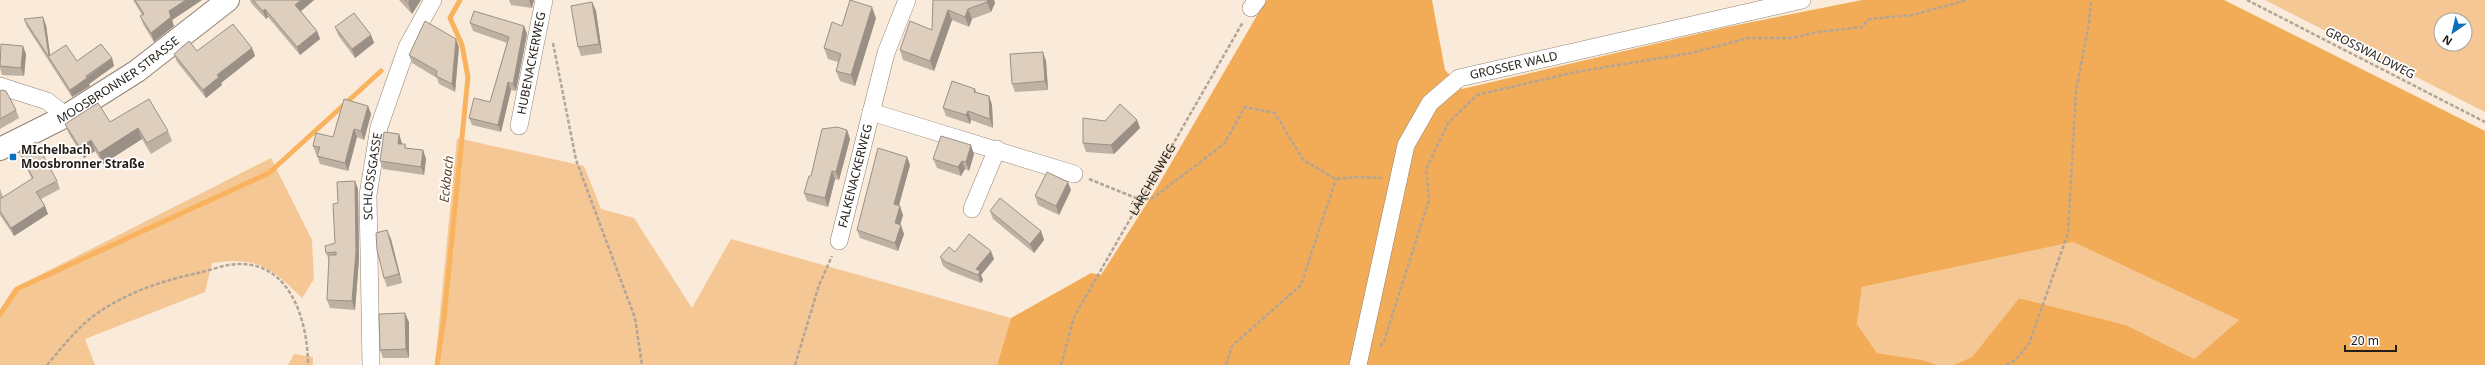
<svg xmlns="http://www.w3.org/2000/svg" width="2485" height="365" font-family="'Noto Sans',sans-serif">
  <style>
    .green { fill: #f5c794; fill-rule: evenodd }
    .forest { fill: #f2ac57 }
    .lines { fill: none; stroke-linecap: round; stroke-linejoin: round }
    .stream { stroke: #f9b35e; stroke-width: 5 }
    .minor-casing { stroke: #928475; stroke-width: 18 }
    .major-casing { stroke: #928475; stroke-width: 24 }
    .path { stroke: #b2a598; stroke-width: 2.5; stroke-dasharray: 4 2; stroke-linecap: butt }
    .minor { stroke: #fff; stroke-width: 17 }
    .major { stroke: #fff; stroke-width: 22 }
    .wall { fill: #beb1a3 }
    .shaded-wall { fill: #9b9085 }
    .building { fill: #ddcebe; stroke: #9b9085 }
    .poi-dot { fill: #0a70bc; stroke: #fff; stroke-width: 1.5 }
    .labels { text-anchor: middle; stroke-width: 3.5; stroke-linejoin: round; paint-order: stroke }
    .street-label { font-size: 12px; fill: #241e18; stroke: #fff }
    .poi-label { font-size: 12px; font-weight: bold; fill: #241e18; stroke: #fff; text-anchor: start }
    .water-label { font-size: 13px; font-style: italic; fill: #634523; stroke: #fff }
  </style>
  <rect width="100%" height="100%" fill="#faeada"/>
  <!-- green -->
  <path class="green" d="M2265,0H2485V112ZM2441,20H2465V44H2441Z
    M457,138L584,166L601,209L634,218L692,308L731,239L1011,318L997,365H435Z
    M271,158L312,240L314,279L302,298C271,267 256,256 212,263L205,292L85,339L95,365H0V310L14,288Z
    M2073,242L2239,320L2194,359L2126,325L2019,298L1972,357L1953,365H1937L1923,360L1877,353L1857,324L1862,287Z
    M294,354L313,357V365H288Z"/>
  <!-- forest -->
  <path class="forest" d="M1266,0H1432L1445,70L1462,89L1727,27L1862,0H2224L2485,131V365H1953L1972,357L2019,298L2126,325L2194,359L2239,320L2073,242L1862,287L1857,324L1877,353L1923,360L1937,365H997L1011,318L1091,273L1101,275L1156,189Z"/>
  <g class="lines">
    <!-- stream -->
    <path class="stream" d="M0,314L17,289L269,173L381,71
      M437,365L444,318L468,77L462,45L450,18L460,0"/>
    <!-- minor casing -->
    <g class="minor-casing">
      <g id="minor">
        <path d="M1251,8L1257,0"/>
        <path d="M0,86L47,101L66,116"/>
        <path d="M871,112L1074,174"/>
        <path id="s2" d="M519,126L544,0"/>
        <path d="M972,209L997,149"/>
        <path id="s3" d="M839,241L886,53L907,0"/>
        <path id="s4" d="M371,365L368,195L379,127L407,47L433,0"/>
        <path id="s5" d="M1358,365L1406,145L1430,103L1459,78L1802,0"/>
      </g>
    </g>
    <!-- major casing -->
    <g class="major-casing">
      <g id="major">
        <path id="s6" d="M0,149L66,116L137,71L228,0"/>
      </g>
    </g>
    <!-- path -->
    <g class="path">
      <path d="M2247,0L2485,122"/>
      <path d="M553,43L576,160L635,318L642,365"/>
      <path d="M1089,179L1141,200L1153,198L1224,144L1245,107L1275,113L1303,160L1336,179L1356,177L1382,178"/>
      <path d="M1380,346L1384,341L1429,200L1426,169L1448,123L1477,95L1576,72L1691,53L1749,38H1792L1818,32L1862,27L1869,19L1912,15L1967,0"/>
      <path d="M47,365C64,345 80,324 102,310C131,291 165,280 198,273C211,270 226,264 239,264C292,263 308,324 308,365"/>
      <path d="M795,365L819,285L832,256"/>
      <path id="s1" d="M1061,365L1074,317L1243,22"/>
      <path d="M1226,365L1232,346L1301,285L1336,179"/>
      <path d="M2006,365L2015,360L2029,344L2068,233L2076,91L2089,23L2091,0"/>
    </g>
    <!-- minor -->
    <use href="#minor" class="minor"/>
    <!-- major -->
    <use href="#major" class="major"/>
  </g>
  <!-- wall -->
  <path class="wall" d="M133,0H202L172,20L174,26L154,42L143,24L140,16L142,15Z
    M250,0H314L301,11L317,31L320,39L300,55L268,17L266,19L251,3Z
    M399,0H421L412,14Z
    M509,0H534L532,8L511,5Z
    M933,0H994L995,3L991,12L972,19L969,27L952,20L934,71L903,60L900,50L932,30Z
    M592,2L596,11L602,53L581,56L578,47Z
    M876,18L855,86L840,81L836,71L838,62L828,59L824,48L842,26Z
    M24,19L46,25L50,55L77,61L112,58L114,66L89,84L90,86L72,97L27,27Z
    M470,23L524,26L527,34L516,91L511,90L501,132L472,125L469,118L490,102L507,43L473,31Z
    M335,27L371,35L374,43L355,58L338,35Z
    M459,47L455,92L439,84L437,78L412,63L409,55Z
    M252,48L255,56L221,83L222,85L206,98L177,62L174,54L197,51Z
    M26,54L24,76L2,75L0,68V57Z
    M1046,61L1048,90L1015,92L1012,84Z
    M975,89L977,93L989,96L992,105L993,128L971,120L970,124L946,116L943,108Z
    M0,91L16,110L19,118L0,129Z
    M368,106L371,114L364,140L357,137L348,171L320,164L317,156L318,155L316,154L313,146L333,137Z
    M1137,120L1140,128L1114,154L1086,152L1083,143L1105,121Z
    M110,122L168,131L172,141L151,154L142,139L103,164L95,151L84,158L69,134L65,124Z
    M847,130L850,139L839,180L835,179L828,207L807,201L804,193L811,176Z
    M402,143V144H405L406,148L423,150L426,159L424,175L383,169L380,161Z
    M19,151L57,181L60,189L41,199L48,214L14,236L0,215V189L3,197L32,179L22,159Z
    M974,154L969,171L965,169L961,176L937,168L933,159Z
    M907,157L910,165L899,206L903,215L900,225L904,234L898,251L860,238L857,230Z
    M355,181L358,189L359,259L355,310L330,308L327,300L329,260L326,253L335,243L338,203Z
    M1071,190L1059,215L1038,205L1035,196Z
    M990,211L1041,231L1044,240L1034,253L993,219Z
    M391,239L402,283L387,287L384,278Z
    M955,252L994,259L981,275L983,280L981,283L950,271L943,266L940,257Z
    M409,322V358H383L380,350Z"/>
  <!-- shaded-wall -->
  <path class="shaded-wall" d="M186,0H202L172,20L174,26L154,42L151,33L169,11Z
    M301,0H314L299,13L295,5Z
    M410,0H421L412,14L408,3Z
    M529,0H534L532,8Z
    M988,0H994L995,3L991,12L987,2Z
    M592,2L596,11L602,53L599,44Z
    M872,7L876,18L855,86L851,75Z
    M265,9L268,17L266,19L263,11Z
    M968,9L972,19L969,27L965,17Z
    M948,10L952,20L934,71L930,61Z
    M43,17L46,25L51,61L49,56Z
    M524,26L527,34L516,91L513,84Z
    M317,31L320,39L300,55L297,47Z
    M371,35L374,43L355,58L352,49Z
    M456,39L459,47L455,92L452,84Z
    M23,46L26,54L24,76L21,68Z
    M252,48L255,56L221,83L222,85L206,98L203,90L217,75Z
    M1043,52L1046,61L1048,90L1045,81Z
    M112,58L114,66L89,84L90,86L72,97L70,90Z
    M508,82L511,90L501,132L498,125Z
    M989,96L992,105L993,128L990,119Z
    M368,106L371,114L364,140L361,131Z
    M968,111L971,120L970,124L966,115Z
    M1137,120L1140,128L1114,154L1111,145Z
    M138,128L142,139L103,164L99,153Z
    M354,129L357,137L348,171L345,163Z
    M847,130L850,139L839,180L836,172Z
    M399,134L402,143L401,152L398,144Z
    M91,140L95,151L84,158L80,148Z
    M971,145L974,154L969,171L966,162Z
    M423,150L426,159L424,175L421,167Z
    M907,157L910,165L897,212L894,204Z
    M962,161L965,169L961,176L958,167Z
    M832,171L835,179L828,207L825,198Z
    M355,181L358,189L359,259L355,310L352,301Z
    M1068,182L1071,190L1059,215L1056,206Z
    M45,206L48,214L14,236L11,228Z
    M900,206L903,215L898,232L895,223Z
    M901,225L904,234L898,251L895,243Z
    M387,230L391,239L402,283L399,274Z
    M1041,231L1044,240L1034,253L1030,244Z
    M991,251L994,259L981,275L983,280L981,283L976,269Z
    M405,313L409,322V358L406,349Z"/>
  <!-- building -->
  <path class="building" d="M135,0H186L169,11L171,17L151,33L140,16L144,14Z
    M253,0H301L295,5L317,31L297,47L265,9L263,11Z
    M405,0H410L408,3Z
    M850,0L872,7L851,75L836,71L841,54L824,48L832,22L842,26Z
    M933,0H988L987,2L968,9L965,17L948,10L930,61L900,50L910,21L932,30Z
    M592,2L599,44L578,47L571,6Z
    M474,11L524,26L513,84L508,82L498,125L469,118L474,98L490,102L509,37L470,23Z
    M354,13L371,35L352,49L335,27Z
    M43,17L49,56L66,45L77,61L101,44L112,58L86,76L87,78L70,90L24,19Z
    M425,21L456,39L452,84L436,76L437,71L409,55Z
    M233,24L252,48L217,75L219,77L203,90L174,54L189,41L197,51Z
    M1,44L23,46L21,68L0,66Z
    M1043,52L1045,81L1012,84L1010,54Z
    M952,81L975,89L974,92L989,96L990,119L968,111L966,115L943,108Z
    M2,90L6,91L16,110L0,119V91Z
    M149,99L168,131L147,143L138,128L99,153L91,140L80,148L65,124L98,103L110,122Z
    M344,99L368,106L361,131L354,129L345,163L317,156L320,147L313,146L316,133L333,137Z
    M1120,104L1137,120L1111,145L1083,143V118L1105,121Z
    M837,127L847,130L836,172L832,171L825,198L804,193L809,176H811L822,129Z
    M384,132L399,134L398,144H405V148L423,150L421,167L380,161Z
    M941,136L971,145L966,162L962,161L958,167L933,159Z
    M36,142L57,181L36,192L45,206L11,228L0,211V199L33,178L19,151Z
    M878,148L907,157L894,204L900,206L895,223L901,225L895,243L857,230Z
    M1047,172L1068,182L1056,206L1035,196Z
    M355,181L356,251L352,301L327,300L329,255H336V252L326,253L325,246L335,243L333,204L338,203L337,182Z
    M1000,198L1041,231L1030,244L990,211Z
    M387,230L399,274L384,278L377,250L376,233Z
    M969,234L991,251L976,269L980,271L978,275L946,262L940,257L949,247L955,252Z
    M405,313L406,349L380,350L379,314Z"/>
  <!-- markers -->
  <rect class="poi-dot" x="9" y="153" width="8" height="8" rx="2"/>
  <g class="labels">
    <!-- street labels -->
    <g class="street-label">
      <text transform="translate(2370 53) rotate(27)" y="4">GROSSWALDWEG</text>
      <text dy="4" stroke="none"><textPath href="#s2" startOffset="64">HUBENACKERWEG</textPath></text>
      <text dy="4" stroke="none"><textPath href="#s5" startOffset="368">GROSSER WALD</textPath></text>
      <text dy="4" stroke="none"><textPath href="#s6" startOffset="137">MOOSBRONNER STRASSE</textPath></text>
      <text dy="4" stroke="none"><textPath href="#s3" startOffset="67">FALKENACKERWEG</textPath></text>
      <text dy="4" stroke="none"><textPath href="#s4" startOffset="189">SCHLOSSGASSE</textPath></text>
      <text dy="4" stroke="none"><textPath href="#s1" startOffset="208">LÄRCHENWEG</textPath></text>
    </g>
    <!-- poi labels -->
    <g class="poi-label">
      <text x="21" y="154">MIchelbach<tspan x="21" dy="14">Moosbronner Straße</tspan></text>
    </g>
    <!-- water labels -->
    <g class="water-label">
      <text transform="translate(446 179) rotate(-84)" y="5">Eckbach</text>
    </g>
  </g>
  <!-- north arrow -->
  <g transform="translate(2453 32) rotate(214)"><circle r="19" fill="#ffffff" stroke="#a7a5a3"/>
  <path d="M0-3L7 15L0 10L-7 15Z" fill="#0a70bc"/>
  <text y="-6" font-size="11" font-weight="bold" text-anchor="middle" fill="#241e18">N</text>
  </g>
  <!-- scale -->
  <path d="M2345 345v6h51v-6" fill="none" stroke="#241e18" stroke-width="2"/>
  <text x="2351" y="345" font-size="12" fill="#241e18" stroke="#ffffff" stroke-width="3" paint-order="stroke">20 m</text>
</svg>
